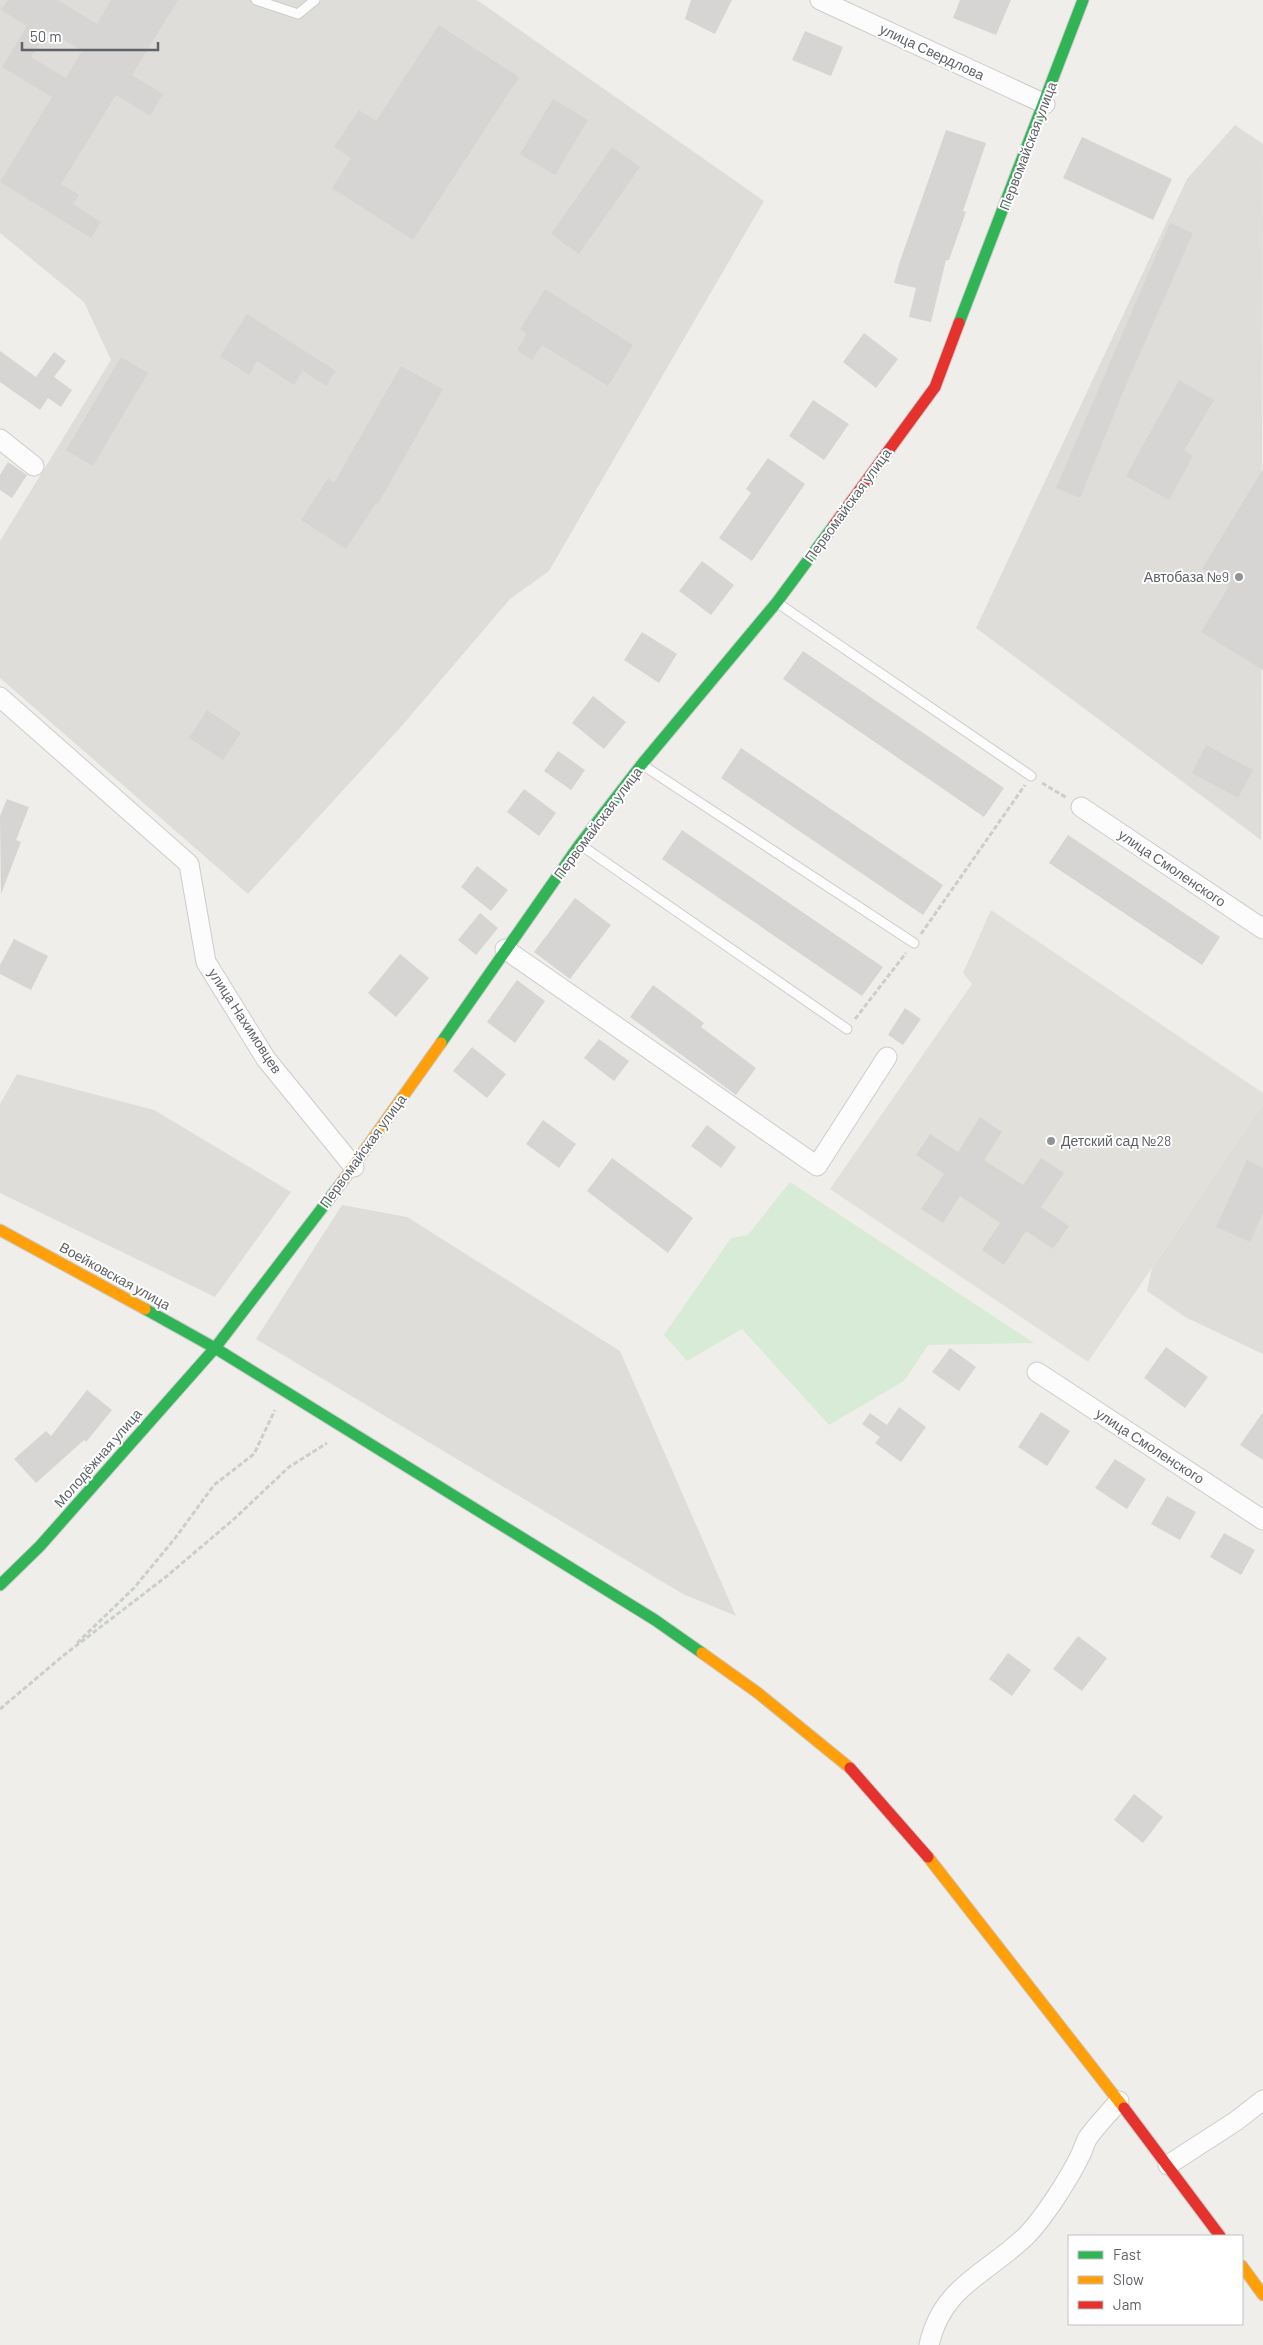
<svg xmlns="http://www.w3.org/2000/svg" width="1263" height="2345" font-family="Barlow,sans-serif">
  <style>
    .industrial { fill: #dfddda }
    .education { fill: #e2e0da }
    .green { fill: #d8ebd6 }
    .building { fill: #d6d5d3; fill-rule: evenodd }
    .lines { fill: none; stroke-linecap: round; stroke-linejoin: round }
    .lane-casing { stroke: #cbcccc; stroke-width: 11 }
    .street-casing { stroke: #cbcccc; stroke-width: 21 }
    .fast-casing { stroke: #cacacb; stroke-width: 13 }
    .slow-casing { stroke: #cacacb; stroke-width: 13 }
    .jam-casing { stroke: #cacacb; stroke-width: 13 }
    .path { stroke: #cacfcc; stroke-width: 3; stroke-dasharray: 5 2.5; stroke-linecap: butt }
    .lane { stroke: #fdfcfc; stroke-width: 9 }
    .street { stroke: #fdfcfc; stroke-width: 19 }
    .fast { stroke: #30b455; stroke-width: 11 }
    .slow { stroke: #ff9f0a; stroke-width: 11 }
    .jam { stroke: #e5322d; stroke-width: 11 }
    .poi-dot { fill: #919496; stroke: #fff; stroke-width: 2 }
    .labels { text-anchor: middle; stroke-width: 4; stroke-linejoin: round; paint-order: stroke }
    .street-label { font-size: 14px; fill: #5f6368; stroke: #fff }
    .poi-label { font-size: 14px; fill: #5f6368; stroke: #fff; text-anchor: end }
  </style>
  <rect width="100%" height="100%" fill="#efeeea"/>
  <!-- industrial -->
  <path class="industrial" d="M0,0H477L764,201L549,571L510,599L400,728L248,894L0,678V541L111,360L84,302L0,233Z
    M1235,125L1263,144L1261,840L976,628L1187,179Z
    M17,1074L154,1110L291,1192L215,1297L0,1193V1104Z
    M1263,1104V1354L1185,1317L1147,1291L1152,1268Z
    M342,1205L407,1217L620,1351L736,1616L683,1594L256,1339Z"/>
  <!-- education -->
  <path class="education" d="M991,910L1263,1093V1104L1088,1362L830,1189L972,984L963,973Z"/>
  <!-- green -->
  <path class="green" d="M790,1182L1034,1343L928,1345L904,1381L829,1425L742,1329L687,1361L664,1335L731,1238L748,1235Z"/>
  <!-- building -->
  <path class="building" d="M8,0H58L97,24L111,0H178L132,75L163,94L150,116L116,95L61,184L79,195L73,204L101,222L91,238L0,182L52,97L2,67L27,26L1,10ZM48,30L82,51L66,78L31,57Z
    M691,0H732L715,34L685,19Z
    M960,0H1011L996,35L953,18Z
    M439,25L519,77L413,240L332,188L351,158L334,147L359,110L376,121Z
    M805,31L843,47L831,76L792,60Z
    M553,99L588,120L555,175L520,154Z
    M946,130L986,143L963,211L966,212L949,260H946L931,322L909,317L916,288L894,283L899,264Z
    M1082,137L1172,179L1153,220L1063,178Z
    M612,147L640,167L579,254L551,234Z
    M1170,223L1193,233L1126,385L1080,498L1056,488Z
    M545,289L633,345L608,386L542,345L532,360L517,350L527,334L520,329Z
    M247,314L336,371L326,386L303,371L294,385L257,361L249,375L220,356Z
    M864,333L898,359L876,388L843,362Z
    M0,351L36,377L54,352L66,361L54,377L72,390L61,407L48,398L40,410L0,382Z
    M121,357L148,373L93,466L66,450Z
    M401,366L443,389L378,504L376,503L346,549L301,520L328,478L334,483Z
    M1179,380L1214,400L1184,451L1193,456L1169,500L1126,476Z
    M813,400L849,424L824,460L789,436Z
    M768,458L805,484L752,561L719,538L751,493L746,489Z
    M8,462L27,475L12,498L0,490V475Z
    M1263,469V670L1201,632L1229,586L1202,569Z
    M702,561L734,585L711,615L679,591Z
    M642,632L677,654L659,683L624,660Z
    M803,651L1004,788L984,817L783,679Z
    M593,696L626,722L604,749L572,723Z
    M207,710L241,733L223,760L189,738Z
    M1206,745L1253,770L1238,798L1192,773Z
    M741,748L943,885L923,915L721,778Z
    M558,751L585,770L571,790L544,771Z
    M524,789L556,813L539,836L507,812Z
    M7,799L29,807L16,840L21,842L1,894L0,816Z
    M682,830L883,967L862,996L662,859Z
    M1068,835L1220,937L1202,965L1049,863Z
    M477,866L508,890L491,911L461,887Z
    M575,898L611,925L570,979L534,952Z
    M480,913L498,928L476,955L458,940Z
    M14,939L48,956L31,990L0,974V965Z
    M400,954L429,978L396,1017L368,993Z
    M517,980L545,1001L515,1043L487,1022Z
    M653,985L704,1023L701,1027L756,1068L736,1095L630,1017Z
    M905,1008L921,1019L903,1045L888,1035Z
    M599,1039L629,1061L614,1081L584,1058Z
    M472,1047L506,1074L487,1098L453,1071Z
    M980,1117L1002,1132L984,1160L1023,1185L1041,1158L1064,1173L1041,1207L1069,1226L1053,1249L1026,1231L1004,1265L982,1250L1000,1223L960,1196L943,1223L921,1209L944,1174L916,1155L930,1134L958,1152Z
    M543,1120L576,1144L559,1168L526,1144Z
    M707,1125L736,1147L721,1168L691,1146Z
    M612,1158L693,1218L668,1253L587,1191Z
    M1247,1160L1263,1168V1213L1250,1242L1216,1227Z
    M1166,1347L1208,1377L1185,1408L1144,1378Z
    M950,1348L976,1367L959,1391L932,1372Z
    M87,1390L112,1410L86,1442L84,1440L36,1483L14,1459L46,1431L51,1436Z
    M899,1407L926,1427L901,1462L875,1443L880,1437L862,1424L870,1413L887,1425Z
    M1041,1412L1070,1431L1047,1466L1018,1447Z
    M1263,1412V1460L1240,1445Z
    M1115,1459L1146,1479L1127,1509L1095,1488Z
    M1167,1496L1196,1512L1180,1540L1151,1524Z
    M1224,1533L1255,1550L1241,1575L1210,1557Z
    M1078,1636L1107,1658L1082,1691L1053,1669Z
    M1008,1653L1031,1670L1012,1696L989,1679Z
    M1134,1794L1163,1817L1143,1843L1114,1820Z"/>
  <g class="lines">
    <!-- lane casing -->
    <g class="lane-casing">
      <path id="lane" d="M256,0L298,14L315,0
        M779,604L1031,776
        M644,766L914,943
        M582,846L847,1029"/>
    </g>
    <!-- street casing -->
    <g class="street-casing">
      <path id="street" d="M820,0L1045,104
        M0,439L34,466
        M0,697L189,864L206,962L266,1059L354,1167
        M1081,807L1263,929
        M505,949L817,1166L887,1057
        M1037,1372L1263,1520
        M1168,2165L1236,2121L1263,2100
        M929,2345C942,2286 987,2274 1026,2236C1044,2218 1070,2177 1081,2154C1083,2149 1085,2144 1087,2139C1096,2126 1109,2113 1119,2101"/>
    </g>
    <!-- fast casing -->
    <g class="fast-casing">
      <path id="fast" d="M959,323L1083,0
        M441,1043L580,844L642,764L777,602L834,525
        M145,1309L215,1348L655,1620L702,1653
        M0,1585L40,1546L215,1348L342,1182"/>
    </g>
    <!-- slow casing -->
    <g class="slow-casing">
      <path id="slow" d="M342,1182L441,1043
        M0,1230L145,1309
        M702,1653L758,1693L850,1768
        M928,1857L1124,2108
        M1242,2266L1263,2295"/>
    </g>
    <!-- jam casing -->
    <g class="jam-casing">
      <path id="jam" d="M834,525L935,387L959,323
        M850,1768L928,1857
        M1124,2108L1220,2236"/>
    </g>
    <!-- path -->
    <path class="path" d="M1042,783L1067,798
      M921,934L1025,785
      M855,1019L906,953
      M77,1643L134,1588L176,1537L214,1485L254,1454L275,1410
      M0,1709L64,1655L167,1576L234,1519L289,1467L327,1443"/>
    <!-- lane -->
    <use href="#lane" class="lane"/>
    <!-- street -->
    <use href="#street" class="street"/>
    <!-- fast -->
    <use href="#fast" class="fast"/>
    <!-- slow -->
    <use href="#slow" class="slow"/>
    <!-- jam -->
    <use href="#jam" class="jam"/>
  </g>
  <!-- markers -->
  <g class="poi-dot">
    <circle cx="1239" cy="577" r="5"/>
    <circle cx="1051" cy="1141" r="5"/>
  </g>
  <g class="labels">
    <!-- street labels -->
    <g class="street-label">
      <text transform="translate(932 52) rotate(25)" y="5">улица Свердлова</text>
      <text transform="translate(1028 146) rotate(-69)" y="5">Первомайская улица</text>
      <text transform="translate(848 505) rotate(-54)" y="5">Первомайская улица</text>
      <text transform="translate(598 823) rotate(-53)" y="5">Первомайская улица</text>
      <text transform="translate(1172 868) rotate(34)" y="5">улица Смоленского</text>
      <text transform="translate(245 1021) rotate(57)" y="5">улица Нахимовцев</text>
      <text transform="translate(363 1151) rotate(-54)" y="5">Первомайская улица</text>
      <text transform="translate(115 1276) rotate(29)" y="5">Воейковская улица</text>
      <text transform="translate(1150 1446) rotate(33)" y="5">улица Смоленского</text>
      <text transform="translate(98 1458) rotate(-49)" y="5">Молодёжная улица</text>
    </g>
    <!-- poi labels -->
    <g class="poi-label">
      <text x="1229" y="582">Автобаза №9</text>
      <text x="1061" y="1146" text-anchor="start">Детский сад №28</text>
    </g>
  </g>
  <!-- legend -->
  <rect x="1068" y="2235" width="175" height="90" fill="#ffffff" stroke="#bfc1c3"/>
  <rect x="1078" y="2251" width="25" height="8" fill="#30b455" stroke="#bfc1c3"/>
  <text x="1113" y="2260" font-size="15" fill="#5f6368">Fast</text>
  <rect x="1078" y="2276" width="25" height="8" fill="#ff9f0a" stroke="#bfc1c3"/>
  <text x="1113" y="2285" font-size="15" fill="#5f6368">Slow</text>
  <rect x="1078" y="2301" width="25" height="8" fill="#e5322d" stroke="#bfc1c3"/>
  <text x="1113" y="2310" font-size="15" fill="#5f6368">Jam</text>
  <!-- scale -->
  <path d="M22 42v8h136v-8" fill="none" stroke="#5f6368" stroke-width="2.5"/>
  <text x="30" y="42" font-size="15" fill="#5f6368" stroke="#ffffff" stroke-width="4" paint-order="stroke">50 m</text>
</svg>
